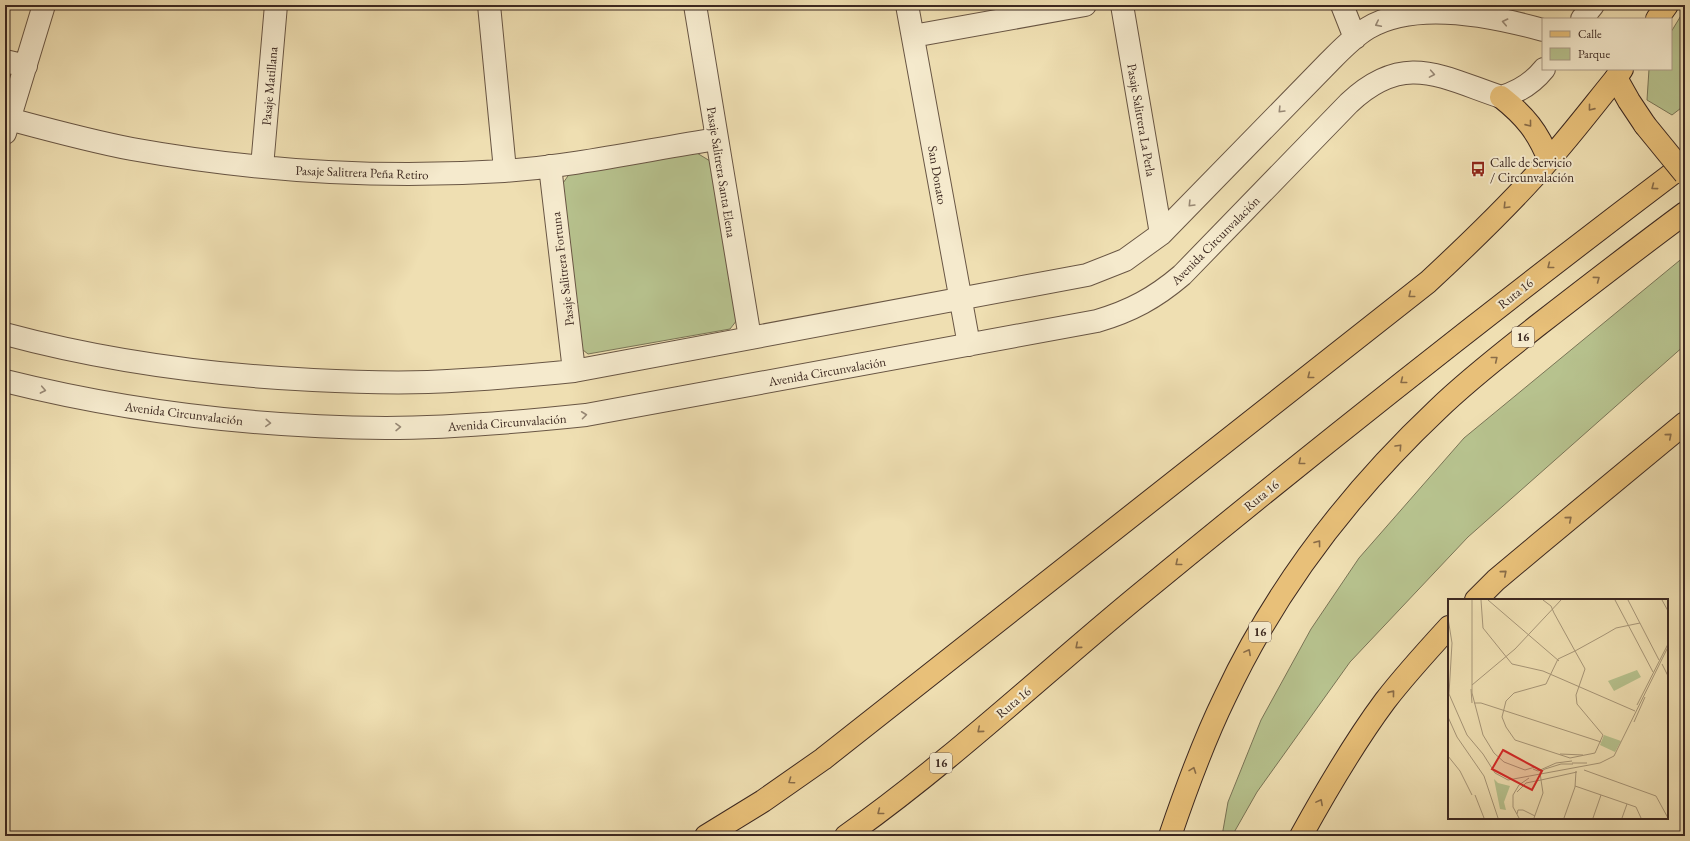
<svg xmlns="http://www.w3.org/2000/svg" width="1690" height="841" font-family="'EB Garamond',serif">
  <style>
    .green { fill: #b7c28e; stroke: #7a7557 }
    .lines { fill: none; stroke-linecap: round; stroke-linejoin: round }
    .minor-casing { stroke: #695644; stroke-width: 24 }
    .major-casing { stroke: #3c2820; stroke-width: 24 }
    .highway-casing { stroke: #3c2820; stroke-width: 24 }
    .minor { stroke: #f5eacd; stroke-width: 22 }
    .major { stroke: #e8c079; stroke-width: 22 }
    .highway { stroke: #e8c079; stroke-width: 22 }
    .major-bridge-casing { stroke: #3c2820; stroke-width: 24; stroke-linecap: butt }
    .major-bridge { stroke: #e8c079; stroke-width: 22 }
    .oneway { stroke: #988976 }
    .oneway2 { stroke: #896c48 }
    .labels { text-anchor: middle; stroke-width: 4; stroke-linejoin: round; paint-order: stroke }
    .shield { fill: #f5eacd; stroke: #746254; stroke-width: 1 }
    .shield-label { font-size: 12px; font-weight: bold; fill: #3c2820 }
    .street-label { font-size: 13px; fill: #3c2820; stroke: #f5eacd }
    .poi-label { font-size: 13px; fill: #3c2820; stroke: #f5eacd; text-anchor: start }
    .inset-road { fill: none; stroke: #a79678; stroke-width: 1 }
    .view { fill: #d62828; fill-opacity: 0.15; stroke: #d62828; stroke-width: 2 }
    .inset-edge { fill: none; stroke: #3c2820; stroke-width: 2 }
  </style>
  <rect width="100%" height="100%" fill="#efdfb2"/>
  <filter id="stains"><feTurbulence type="fractalNoise" baseFrequency=".005" numOctaves="4"/><feColorMatrix values="0 0 0 0 .2 0 0 0 0 .09 0 0 0 0 .02 0 0 0 .5 -.17"/></filter>
  <radialGradient id="worn" r=".72"><stop offset=".6" stop-color="#630" stop-opacity="0"/><stop offset="1" stop-color="#630" stop-opacity=".3"/></radialGradient>
  <!-- green -->
  <path class="green" d="M1685,9V105L1672,115L1647,100L1649,69H1671V32Z
    M692,150L710,161L737,320L730,329L588,354L578,346L561,186L570,173Z
    M1685,256V345L1468,537L1350,662L1257,792L1232,836H1222L1228,802L1261,720L1311,629L1359,558L1464,438Z"/>
  <g class="lines">
    <!-- minor casing -->
    <g class="minor-casing">
      <path id="minor" d="M489,5L505,170
        M695,5L750,338
        M907,5L969,345
        M1122,5L1161,234
        M1342,5L1355,38
        M1582,19L1593,5
        M913,36L1085,5
        M5,61L26,66
        M9,119C50,130 90,141 132,149C254,171 379,179 504,171C575,166 646,150 717,139
        M5,133L44,5
        M550,166L574,371
        M262,167L276,5
        M5,334C105,361 210,375 313,380C352,382 390,383 428,382C477,380 525,376 574,371L1087,275L1125,260L1161,234L1329,62C1341,50 1353,37 1368,28C1415,0 1493,16 1543,30
        M5,381C129,412 258,427 386,428C453,428 519,422 586,415L1097,321C1131,311 1155,298 1182,275L1349,103C1404,51 1441,77 1501,97C1519,92 1532,84 1544,69"/>
    </g>
    <!-- major casing -->
    <g class="major-casing">
      <path id="major" d="M1657,19L1667,5
        M1622,69L1616,78L1629,101L1645,125"/>
    </g>
    <!-- highway casing -->
    <g class="highway-casing">
      <path id="highway" d="M1501,97C1525,116 1538,132 1549,160
        M1476,600L1496,580L1539,544L1685,423
        M706,836L763,801L823,759L1428,282C1470,243 1511,204 1548,161C1572,134 1594,105 1616,78
        M846,836C949,763 1041,676 1138,596C1318,448 1500,304 1685,164
        M1170,836C1186,789 1203,742 1225,697C1276,588 1351,491 1438,409C1469,379 1503,353 1537,326C1586,288 1635,250 1685,213
        M1301,836C1327,789 1353,744 1385,701C1405,675 1427,651 1449,627"/>
    </g>
    <!-- minor -->
    <use href="#minor" class="minor"/>
    <!-- major -->
    <use href="#major" class="major"/>
    <!-- highway -->
    <use href="#highway" class="highway"/>
    <!-- major-bridge casing -->
    <g class="major-bridge-casing">
      <path id="major-bridge" d="M1645,125L1685,174"/>
    </g>
    <!-- major-bridge -->
    <use href="#major-bridge" class="major-bridge"/>
  </g>
  <!-- one-way arrows -->
  <defs><path id="oneway-chevron" d="M-2-3.5L2.5 0L-2 3.5" fill="none" stroke-width="1.6" stroke-linecap="round" stroke-linejoin="round"/></defs>
  <g class="oneway">
    <use href="#oneway-chevron" transform="translate(1505 22) rotate(-168)"/>
    <use href="#oneway-chevron" transform="translate(1378 24) rotate(154)"/>
    <use href="#oneway-chevron" transform="translate(1432 74) rotate(10)"/>
    <use href="#oneway-chevron" transform="translate(1281 110) rotate(134)"/>
    <use href="#oneway-chevron" transform="translate(1191 204) rotate(134)"/>
    <use href="#oneway-chevron" transform="translate(43 390) rotate(11)"/>
    <use href="#oneway-chevron" transform="translate(584 415) rotate(-7)"/>
    <use href="#oneway-chevron" transform="translate(268 423) rotate(4)"/>
    <use href="#oneway-chevron" transform="translate(398 427) rotate(-1)"/>
  </g>
  <g class="oneway2">
    <use href="#oneway-chevron" transform="translate(1591 108) rotate(129)"/>
    <use href="#oneway-chevron" transform="translate(1529 124) rotate(51)"/>
    <use href="#oneway-chevron" transform="translate(1654 187) rotate(143)"/>
    <use href="#oneway-chevron" transform="translate(1506 206) rotate(134)"/>
    <use href="#oneway-chevron" transform="translate(1550 266) rotate(142)"/>
    <use href="#oneway-chevron" transform="translate(1597 279) rotate(-37)"/>
    <use href="#oneway-chevron" transform="translate(1411 295) rotate(141)"/>
    <use href="#oneway-chevron" transform="translate(1495 359) rotate(-39)"/>
    <use href="#oneway-chevron" transform="translate(1310 376) rotate(142)"/>
    <use href="#oneway-chevron" transform="translate(1403 381) rotate(142)"/>
    <use href="#oneway-chevron" transform="translate(1669 436) rotate(-40)"/>
    <use href="#oneway-chevron" transform="translate(1399 447) rotate(-47)"/>
    <use href="#oneway-chevron" transform="translate(1301 462) rotate(141)"/>
    <use href="#oneway-chevron" transform="translate(1569 519) rotate(-40)"/>
    <use href="#oneway-chevron" transform="translate(1318 543) rotate(-53)"/>
    <use href="#oneway-chevron" transform="translate(1178 563) rotate(141)"/>
    <use href="#oneway-chevron" transform="translate(1504 573) rotate(-40)"/>
    <use href="#oneway-chevron" transform="translate(1078 646) rotate(139)"/>
    <use href="#oneway-chevron" transform="translate(1248 652) rotate(-62)"/>
    <use href="#oneway-chevron" transform="translate(1392 693) rotate(-51)"/>
    <use href="#oneway-chevron" transform="translate(980 730) rotate(140)"/>
    <use href="#oneway-chevron" transform="translate(1193 770) rotate(-70)"/>
    <use href="#oneway-chevron" transform="translate(791 781) rotate(145)"/>
    <use href="#oneway-chevron" transform="translate(1320 802) rotate(-62)"/>
    <use href="#oneway-chevron" transform="translate(880 812) rotate(142)"/>
  </g>
  <!-- icons -->
  <defs>
    <g id="bus-bare" transform="scale(1.2)"><path d="M-5-6H5V4H4V6H2V4H-2V6H-4V4H-5ZM-3.5-4V0h7V-4ZM-3.5 1.2v1.5H-2V1.2ZM2 1.2v1.5H3.5V1.2Z" fill="#8f2418" stroke="#f5eacd" stroke-width="2.5" paint-order="stroke"/></g>
  </defs>
  <g fill-rule="evenodd">
    <use href="#bus-bare" x="1478" y="169"/>
  </g>
  <g class="labels">
    <!-- shield labels -->
    <g class="shield">
      <rect x="1512" y="327" width="22" height="20" rx="3"/>
      <rect x="1249" y="622" width="22" height="20" rx="3"/>
      <rect x="930" y="753" width="22" height="20" rx="3"/>
    </g>
    <g class="shield-label">
      <text x="1523" y="341">16</text>
      <text x="1260" y="636">16</text>
      <text x="941" y="767">16</text>
    </g>
    <!-- street labels -->
    <g class="street-label">
      <text transform="translate(269 86) rotate(-85)" y="5">Pasaje Matillana</text>
      <text transform="translate(1142 120) rotate(80)" y="5">Pasaje Salitrera La Perla</text>
      <text transform="translate(362 172) rotate(2)" y="5">Pasaje Salitrera Peña Retiro</text>
      <text transform="translate(722 172) rotate(81)" y="5">Pasaje Salitrera Santa Elena</text>
      <text transform="translate(938 175) rotate(80)" y="5">San Donato</text>
      <text transform="translate(1215 240) rotate(-45)" y="5">Avenida Circunvalación</text>
      <text transform="translate(562 269) rotate(-97)" y="5">Pasaje Salitrera Fortuna</text>
      <text transform="translate(1515 293) rotate(-38)" y="5">Ruta 16</text>
      <text transform="translate(827 371) rotate(-10)" y="5">Avenida Circunvalación</text>
      <text transform="translate(184 413) rotate(7)" y="5">Avenida Circunvalación</text>
      <text transform="translate(507 422) rotate(-4)" y="5">Avenida Circunvalación</text>
      <text transform="translate(1261 495) rotate(-39)" y="5">Ruta 16</text>
      <text transform="translate(1013 702) rotate(-40)" y="5">Ruta 16</text>
    </g>
    <!-- poi labels -->
    <g class="poi-label">
      <text x="1490" y="167">Calle de Servicio<tspan x="1490" dy="15">/ Circunvalación</tspan></text>
    </g>
  </g>
  <!-- overview -->
  <g transform="translate(1448 599)">
    <rect width="220" height="220" fill="#efdfb2"/>
    <path d="M189,71L193,78L166,92L160,82ZM156,136L173,142L167,153L152,146ZM46,180L50,184L62,187L56,203L58,211L52,210Z" fill="#b7c28e"/>
    <path class="inset-road" d="M24,1V94L35,136L46,154L56,163L77,171L87,168L92,172M33,1L35,29L64,65L95,72L187,112M40,1L111,62M95,1L103,7L106,14L127,52L136,68L137,70L128,96L129,105L155,136L147,154L122,159L67,141L58,128L54,118L58,102L66,94L98,85L110,60L127,52L156,36L168,29L192,24M167,1L205,73M180,1L211,61M214,1L220,12M0,19L4,44L1,95L19,136L35,155L47,174L60,181L152,164L166,157L220,48M214,65L220,77M24,86L67,50L113,1M23,90L24,104M26,104H33L153,143M189,106L220,45M0,118L9,138L36,177L50,219M186,123L197,98M112,155L135,156M0,157L12,172L24,196M124,164H139M125,165H113L97,170L92,173L93,181L129,173M85,170L90,172L108,164L124,162M136,171L208,197L220,219M127,187L188,208L193,219M69,193L78,184L93,181M27,196L36,219M69,215L70,211H75L87,217M71,219L65,208V196L71,186L81,179M86,219L95,194L93,181M116,219L127,188L128,172M145,219L153,196M174,219L179,205"/>
    <path class="view" d="M55,151L94,172L84,191L44,170Z"/>
    <rect width="220" height="220" class="inset-edge"/>
  </g>
  <!-- margin -->
  <rect width="1690" height="841" fill="none" stroke="#efdfb2" stroke-width="20"/>
  <rect x="6" y="6" width="1678" height="829" fill="none" stroke="#3c2820" stroke-width="2"/>
  <rect x="10" y="10" width="1670" height="821" fill="none" stroke="#3c2820"/>
  <!-- legend -->
  <rect x="1542" y="18" width="130" height="52" fill="#f5eacd" stroke="#ab9c88"/>
  <rect x="1550" y="31" width="20" height="6" fill="#e8c079" stroke="#ab9c88"/>
  <text x="1578" y="38" font-size="12" fill="#3c2820">Calle</text>
  <rect x="1550" y="48" width="20" height="12" fill="#b7c28e" stroke="#ab9c88"/>
  <text x="1578" y="58" font-size="12" fill="#3c2820">Parque</text>
  <rect width="100%" height="100%" filter="url(#stains)"/>
  <rect width="100%" height="100%" fill="url(#worn)"/>
</svg>
